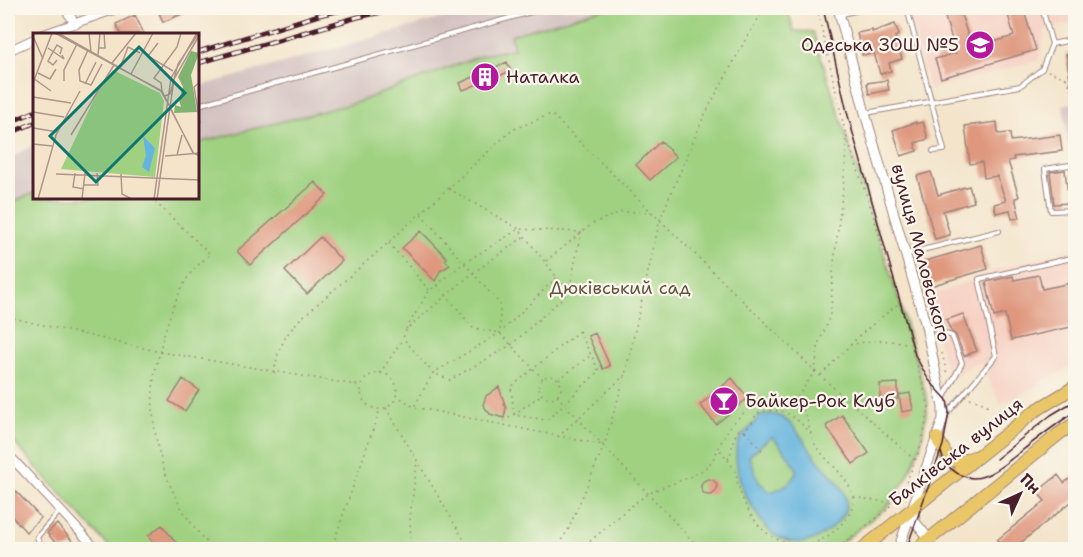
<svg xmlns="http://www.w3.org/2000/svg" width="1083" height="557" font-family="'Shantell Sans',sans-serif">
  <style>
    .built { fill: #f6d2c4 }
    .industrial { fill: #d1bfbe }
    .green { fill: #9fd181; stroke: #747856; stroke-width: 1.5 }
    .water { fill: #63b4de; stroke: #566a84; stroke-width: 1.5; fill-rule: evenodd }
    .building { fill: #df977e }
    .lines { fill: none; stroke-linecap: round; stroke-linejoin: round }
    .service-casing { stroke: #9e827a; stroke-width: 6 }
    .minor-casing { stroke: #9e827a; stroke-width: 10 }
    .tertiary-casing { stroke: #9e827a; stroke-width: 11 }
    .primary-casing { stroke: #9e827a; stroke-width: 14 }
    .path { stroke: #9e827a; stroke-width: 1.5; stroke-dasharray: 1.5 4.5; stroke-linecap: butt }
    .service { stroke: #fff; stroke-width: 4 }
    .minor { stroke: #fff; stroke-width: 8 }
    .tertiary { stroke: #fff; stroke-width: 9 }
    .primary { stroke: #e9c769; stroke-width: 12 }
    .tram { stroke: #4a1f2b; stroke-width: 1.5 }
    .rail-casing { stroke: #4a1f2b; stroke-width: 5 }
    .rail { stroke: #fbf7ec; stroke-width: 3; stroke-dasharray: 9; stroke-linecap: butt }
    .labels { text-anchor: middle; stroke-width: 4.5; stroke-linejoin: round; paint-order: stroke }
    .poi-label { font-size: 18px; fill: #4a1f2b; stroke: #fbf7ec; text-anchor: start }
    .street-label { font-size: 18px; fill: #4a1f2b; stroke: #fbf7ec }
    .park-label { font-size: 18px; fill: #645445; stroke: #fbf7ec }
    .inset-road { fill: none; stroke: #af958a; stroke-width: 1.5 }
    .view { fill: #0f766e; fill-opacity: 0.15; stroke: #0f766e; stroke-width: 3 }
    .inset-edge { fill: none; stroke: #4a1f2b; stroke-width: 3 }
  </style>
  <rect width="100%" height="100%" fill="#fbf7ec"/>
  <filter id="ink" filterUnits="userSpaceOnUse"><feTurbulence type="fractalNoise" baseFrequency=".0167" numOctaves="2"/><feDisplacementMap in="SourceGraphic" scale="12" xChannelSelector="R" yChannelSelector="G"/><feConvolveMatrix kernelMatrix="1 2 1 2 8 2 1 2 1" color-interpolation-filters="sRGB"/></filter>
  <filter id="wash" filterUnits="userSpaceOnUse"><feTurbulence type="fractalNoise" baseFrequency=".008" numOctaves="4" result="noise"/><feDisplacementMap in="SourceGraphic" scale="24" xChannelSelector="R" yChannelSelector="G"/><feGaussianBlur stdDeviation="1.35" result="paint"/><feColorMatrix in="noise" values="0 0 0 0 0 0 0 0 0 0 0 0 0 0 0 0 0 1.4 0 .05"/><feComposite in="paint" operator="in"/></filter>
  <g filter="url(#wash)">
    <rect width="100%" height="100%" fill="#f3e4ca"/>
    <!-- built -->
    <path class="built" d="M908,8H1075V24L1046,29L1039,60L929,90Z
      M1068,252L1075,253V364L1001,405L980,362L951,378L948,377L926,298L997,269Z"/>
    <!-- industrial -->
    <path class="industrial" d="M478,8H606L512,35L514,49L483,55L358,102L198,143V87Z
      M1072,103L1076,127V158L1071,159L1063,105Z
      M34,145V193L8,204V159Z"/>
    <!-- green -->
    <path class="green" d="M606,8H787L794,31L813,32L900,303L928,403L921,444L907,478L887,507L832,550L111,549L8,436V204L34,193V198H198V143L358,102L483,55L514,49L511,35Z"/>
    <!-- water -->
    <path class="water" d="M769,414C793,415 803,442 817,459C826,470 843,484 846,499C850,518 821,539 805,542C798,543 789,542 782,539C764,532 757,513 747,498C740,487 734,459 737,446C739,434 753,428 758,417ZM772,437C780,444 793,461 797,470C795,482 781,489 770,492L759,482L749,456C757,450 763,442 772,437Z"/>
    <g id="blocks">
      <!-- building -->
      <path class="building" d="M157,8H196L163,22Z
        M932,8H959L972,48L1014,36L1006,8H1023L1036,50L941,78L935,59L956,53L944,14L935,17Z
        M135,15L144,34H121L116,24Z
        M895,24L899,35L895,37L902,59L889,63L891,71L880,74L874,53L862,55L857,33L872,30V32Z
        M1076,53V84L1071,85L1066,54Z
        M507,62L511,71L463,90L460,83Z
        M887,80L889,90L869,94L867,83Z
        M916,122V124L923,122L928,139L915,143L917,151L901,156L893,130Z
        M997,122L998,134L1010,133L1011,141L1060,135L1062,151L1013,157L1014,160L1008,161L1019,197L1015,198L1020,218L1012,219L1010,210L996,213L994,204L1006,201L997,176L984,178L982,162L970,164L965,126Z
        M661,141L676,157L650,180L636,165Z
        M1065,170L1069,203L1054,204L1050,172Z
        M931,172L938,195L969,186L974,202L943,211L950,235L935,239L917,176Z
        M315,182L327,195L250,265L237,251Z
        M421,231L447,258L445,260L450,265L440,271L435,281L402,248Z
        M320,237L342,261L307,294L285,271Z
        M981,245L988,269L930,286L922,262Z
        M1039,275L1042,289L1076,282V326L1011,340L1005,314L994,317L986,282L1013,276L1014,280Z
        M963,314L977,351L964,356L956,335L951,331L946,320Z
        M595,333L610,366L603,369L588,336Z
        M732,378L748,398L716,424L700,405Z
        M183,379L199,390L185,411L169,401Z
        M898,383V399H880V384Z
        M499,387L506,408L504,418L490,414L483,405L486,396Z
        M910,393L913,410L902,412L899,395Z
        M842,415L869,453L853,464L826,426Z
        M1076,474V498L1013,549H1005L997,540L1045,501L1037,492L1058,475L1064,483Z
        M701 487a8 8 0 1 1 16 0a8 8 0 1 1-16 0Z
        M11,486L41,518L26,532L8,512V490Z
        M57,524L75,544L68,549H61L47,533Z
        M162,525L181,549H158L148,536Z"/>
    </g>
  </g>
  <g filter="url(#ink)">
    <use href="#blocks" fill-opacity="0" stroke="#9e827a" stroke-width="1.5"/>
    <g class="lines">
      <!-- service casing -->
      <g class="service-casing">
        <path id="service" d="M907,8L944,150L933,151
          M1042,8L1052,44
          M842,14L867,8
          M1052,44L1076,39
          M198,105L545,8
          M866,113L1020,86L1042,69L1052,44
          M1076,164L1045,169L1051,211L1076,210
          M906,254L999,231
          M928,327L952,336L962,363L943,399
          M945,416L996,356L979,279L1076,257
          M42,550L37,537L60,511"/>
      </g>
      <!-- minor casing -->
      <g class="minor-casing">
        <path id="minor" d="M64,8L76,24
          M44,34L119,8
          M8,51L34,39
          M8,454L97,550"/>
      </g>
      <!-- tertiary casing -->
      <g class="tertiary-casing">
        <path id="tertiary" d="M838,8L865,113L926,326L943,407V419L898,550
          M914,510L915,522L929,539"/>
      </g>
      <!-- primary casing -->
      <g class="primary-casing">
        <path id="primary" d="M937,438L948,458L960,462L974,457
          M861,550L1035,411L1076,386
          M916,550L1060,433L1076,423"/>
      </g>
      <!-- path -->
      <path class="path" d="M817,8L846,135L870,205L900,303L929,407L922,443L907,481L887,510L835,550
        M819,13L829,12
        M1048,71L1066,78L1076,76
        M1066,78L1076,98
        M449,189L519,229L568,291
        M151,198L210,254C203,261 193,269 188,277C176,296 168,320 162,341C160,353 156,365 154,377C147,439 169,506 214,550
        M421,214L500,304V332
        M389,243L429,290
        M546,261L592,224L620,212H651
        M438,285L473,328L500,333L543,379
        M8,317L160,352L361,386
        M409,327L473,273L525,236
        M406,329L429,291L464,263L519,229L581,232L569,292L511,345L450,380L433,373L414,407
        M406,330L403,338L433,373L500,333L557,277
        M579,331L599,371L547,420L514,415L511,387Z
        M850,345C871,340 889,339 910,344
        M942,353L947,374
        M274,373L278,353L286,336L299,320L388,243L512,130L551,114L815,371L915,460
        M380,373L403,339
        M361 391a18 18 0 1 1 36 0a18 18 0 1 1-36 0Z
        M821,375L860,335L899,303
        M539 387a11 11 0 1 1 22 0a11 11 0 1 1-22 0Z
        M559,379L591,355
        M396,395L414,407L603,445
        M557,396L701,550
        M970,398L990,406
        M794,402L815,371L819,342L827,325L831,310L833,271L845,170L846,138
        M386,408L470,550
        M499,425L541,395
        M745,431L765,454
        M558,437L625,375
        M728,459C734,449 730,439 739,430L744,431L753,421L757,413C785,406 791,414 810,432
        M854,497L891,503
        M331,550L380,409
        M411,550L410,517L417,462
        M555,550L568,530L604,446L625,375L660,219L704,116L747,37L765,8
        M557,550L569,546L583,547C603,531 629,505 650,493C667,484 689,480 704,469C717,459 719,442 728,430C736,418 752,404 767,401C776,400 786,399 794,403C811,412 807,432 816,446C827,462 850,478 853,497C858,518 820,546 802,546C787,546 772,538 761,528C752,518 742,501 739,488C737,483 737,476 735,471C731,463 724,455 719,449"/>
      <!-- service -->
      <use href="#service" class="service"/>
      <!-- minor -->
      <use href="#minor" class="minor"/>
      <!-- tertiary -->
      <use href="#tertiary" class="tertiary"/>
      <!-- primary -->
      <use href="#primary" class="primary"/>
      <!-- tram -->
      <path class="tram" d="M823,8L847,112L915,355L928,379L947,400L949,412L943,445L906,550
        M941,452C944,469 966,483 984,476C997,472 1008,461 1019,453C1038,438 1056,424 1076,411
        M996,459L1051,415L1076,400"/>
      <!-- rail casing -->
      <g class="rail-casing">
        <path id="rail" d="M198,52L319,15L351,8
          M198,63L358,17L401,8
          M8,123L34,112
          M8,134L34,123"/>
      </g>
      <!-- rail -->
      <use href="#rail" class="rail"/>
    </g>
  </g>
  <!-- icons -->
  <defs>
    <g id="school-disc" transform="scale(1.5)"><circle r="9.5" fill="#b5179e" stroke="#fbf7ec"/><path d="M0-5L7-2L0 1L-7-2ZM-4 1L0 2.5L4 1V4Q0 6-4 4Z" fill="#fff"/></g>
    <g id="building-disc" transform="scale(1.5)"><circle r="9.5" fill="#b5179e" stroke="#fbf7ec"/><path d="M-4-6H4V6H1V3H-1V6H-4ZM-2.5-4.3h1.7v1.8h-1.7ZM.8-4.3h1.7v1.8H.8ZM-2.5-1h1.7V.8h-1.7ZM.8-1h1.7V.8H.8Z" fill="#fff"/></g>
    <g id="bar-disc" transform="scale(1.5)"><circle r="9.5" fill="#b5179e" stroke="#fbf7ec"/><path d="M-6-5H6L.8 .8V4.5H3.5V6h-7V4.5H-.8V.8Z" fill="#fff"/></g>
  </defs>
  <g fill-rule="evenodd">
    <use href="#school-disc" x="980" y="45"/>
    <use href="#building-disc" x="485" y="77"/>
    <use href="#bar-disc" x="724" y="401"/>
  </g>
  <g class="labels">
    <!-- poi labels -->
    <g class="poi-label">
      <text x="959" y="51" text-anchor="end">Одеська ЗОШ №5</text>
      <text x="506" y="83">Наталка</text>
      <text x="745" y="407">Байкер-Рок Клуб</text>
    </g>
    <!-- street labels -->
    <g class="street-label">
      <text transform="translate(921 253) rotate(75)" y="6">вулиця Маловського</text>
      <text transform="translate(956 452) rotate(-38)" y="6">Балківська вулиця</text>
    </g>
    <!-- park labels -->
    <g class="park-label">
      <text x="620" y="294">Дюківський сад</text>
    </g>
  </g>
  <!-- overview -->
  <g transform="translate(33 33)">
    <rect width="166" height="166" fill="#f3e4ca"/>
    <path d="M80,37L127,60L131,68L122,144L28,136L62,64Z" fill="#9fd181"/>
    <path d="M158,18L166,20L158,42L164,79L141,80L142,72L148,74L146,67L150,54L145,44Z" fill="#7fb36f"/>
    <path d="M110,103L122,115L116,139L109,134L113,123Z" fill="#63b4de"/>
    <path class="inset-road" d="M22,0L129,58L160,120L167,123M25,0L128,58L134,69M56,0L58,19M0,3L10,26M125,10L115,23L140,38M15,15L31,26L29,22M66,15H72L71,0M55,17L46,37L47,48L58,52L69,31M65,22L67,0M24,27L20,32L15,28L24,12L29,15L27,21M79,30L103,0M87,35L95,14L107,20M5,40L17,46L23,36M98,41L120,0M0,45L18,58M31,48V37L44,11M167,49L161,54L167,90M0,50L19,0M52,51L63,29M129,58L128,50L121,45L144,14L148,0M132,63L137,61L145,31L166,0M0,64L38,70M138,77L161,121M0,79L31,84M0,95L25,99M38,102L81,32M0,111L19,113M144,122L149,102M132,123L167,120M42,140L40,154L51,156M23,141L167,147M88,141L89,161L99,166M51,152H65L64,140M5,166L23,102L47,58M49,166L52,140M121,166L138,45L164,0M124,166L141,46L167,1"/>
    <path class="view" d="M106,14L152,60L63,149L17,103Z"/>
    <rect width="166" height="166" class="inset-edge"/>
  </g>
  <!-- margin -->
  <rect width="1083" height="557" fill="none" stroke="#fbf7ec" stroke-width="30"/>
  <!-- north arrow -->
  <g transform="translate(1020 494) rotate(45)" stroke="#fbf7ec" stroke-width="4.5" paint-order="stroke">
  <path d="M0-4.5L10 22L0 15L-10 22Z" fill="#4a1f2b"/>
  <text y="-9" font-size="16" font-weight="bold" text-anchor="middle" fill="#4a1f2b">Пн</text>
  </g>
</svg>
